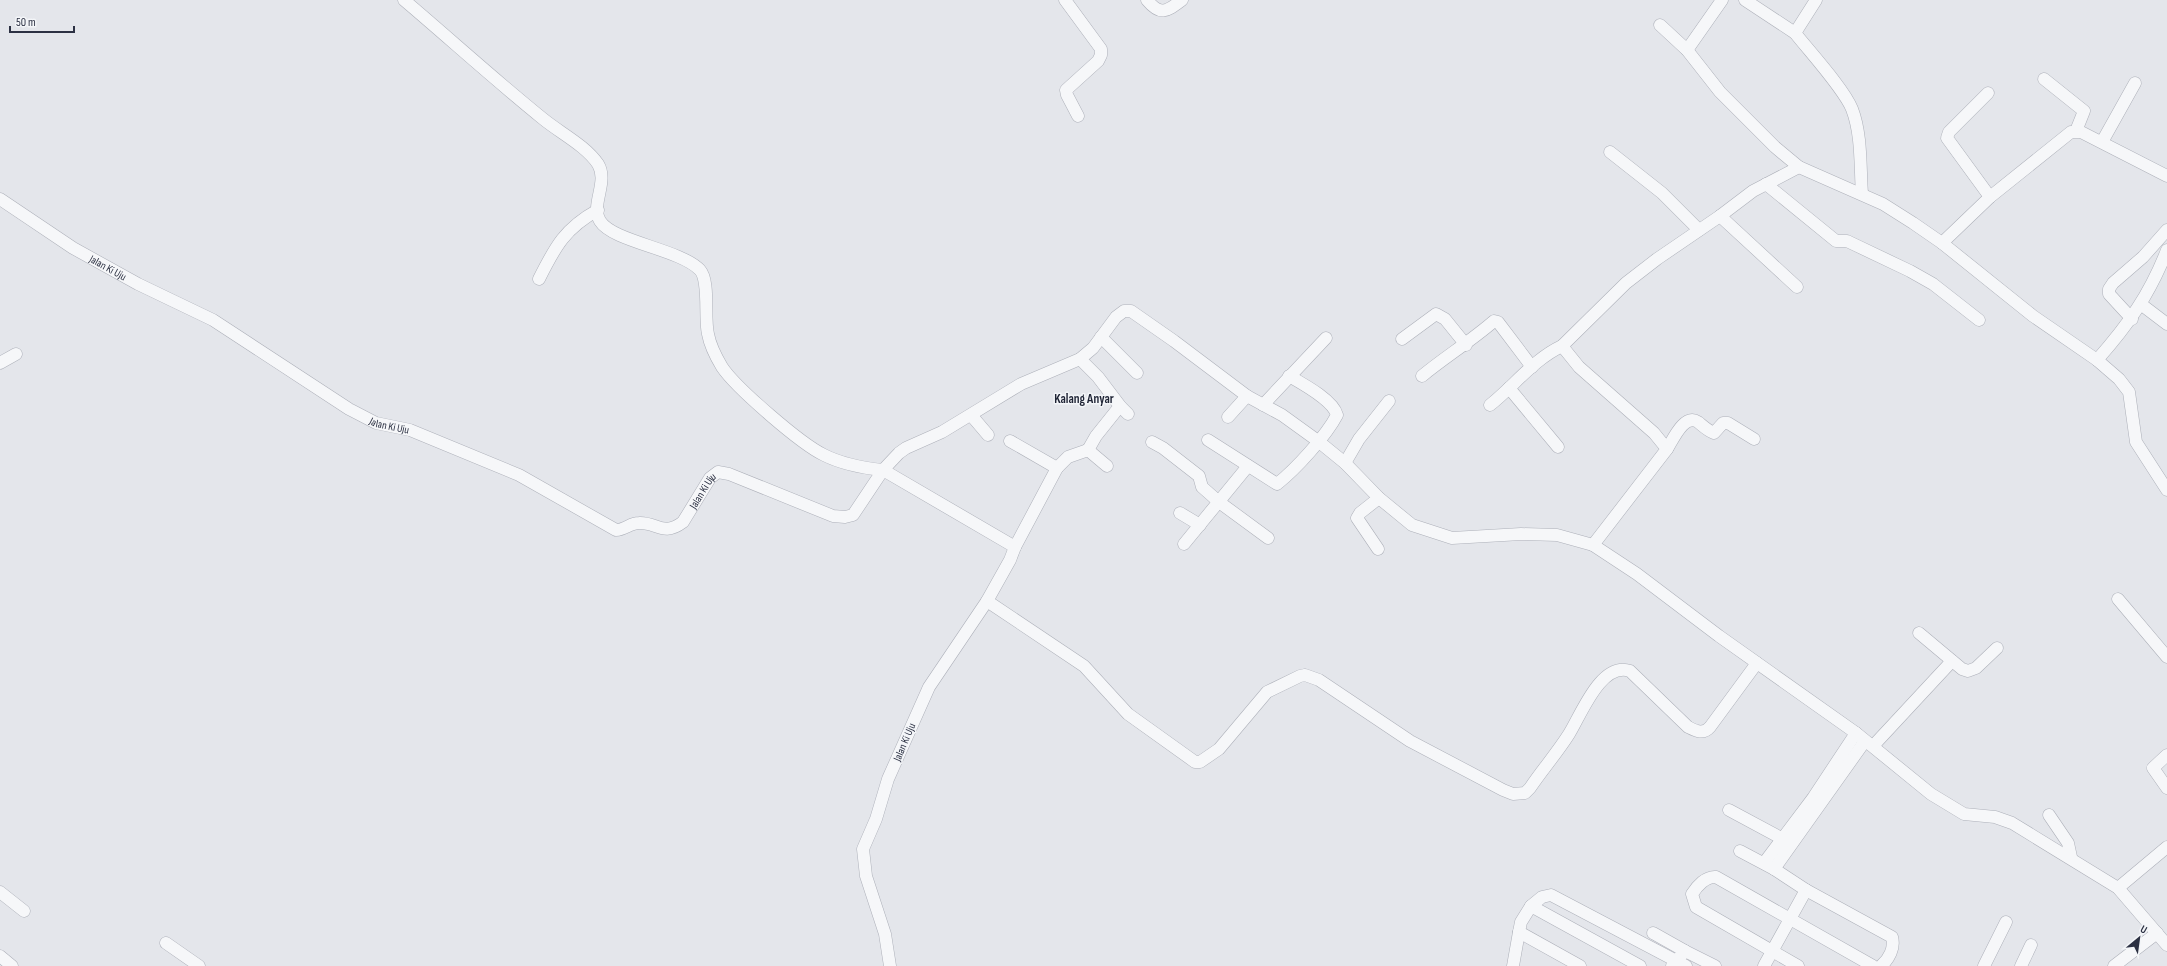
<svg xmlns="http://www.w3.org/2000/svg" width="2167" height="966" font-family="'Sofia Sans Condensed',sans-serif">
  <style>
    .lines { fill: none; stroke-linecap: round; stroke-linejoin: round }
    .minor-casing { stroke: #adb0b9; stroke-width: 13 }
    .minor { stroke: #f6f7f9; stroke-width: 12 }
    .labels { text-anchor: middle; stroke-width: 3; stroke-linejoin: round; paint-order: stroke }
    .street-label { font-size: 11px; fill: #2c3143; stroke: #f3f5f8 }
    .quarter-label { font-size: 13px; font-weight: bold; fill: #1e2334; stroke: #f3f5f8 }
  </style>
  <rect width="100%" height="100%" fill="#e4e6eb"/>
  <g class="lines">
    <!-- minor casing -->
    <g class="minor-casing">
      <g id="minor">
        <path d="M404,0C450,39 495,80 542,118C560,133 585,145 598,164C609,182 590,205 600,221C613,242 680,249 700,270C710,281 704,318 708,334C710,345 716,357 722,367C736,388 801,444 824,455C842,464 863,468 883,470L899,453L906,448L942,432L1021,384L1080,359L1093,348L1116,317L1124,311H1131L1174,341L1247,396L1282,415L1318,441L1345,463L1379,498L1412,525L1452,538L1521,534L1557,535L1593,545L1637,574L1719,636L1856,733L1931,794L1964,814L1995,817L2012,823L2118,888L2167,945"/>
        <path d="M1065,0L1101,49V55L1098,61L1066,90L1067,95L1078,116"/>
        <path d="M1147,0C1161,17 1167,11 1182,0"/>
        <path d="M1745,0L1795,33"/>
        <path d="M1816,0L1795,33C1810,52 1844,89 1852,109C1862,135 1860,167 1862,194"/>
        <path d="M1660,25L1687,50L1720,92L1775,147L1799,167L1883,204L1913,223L1942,243L2033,316L2097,360L2119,379L2129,392L2136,442L2167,490"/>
        <path d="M1687,50L1722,0"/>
        <path d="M2044,79L2084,111L2076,131"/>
        <path d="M1988,93L1949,132L1947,138L1990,197"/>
        <path d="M2102,142L2135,83"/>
        <path d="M1610,152L1662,193L1699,230"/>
        <path d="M1766,184L1836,241H1847L1910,271L1933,284L1979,320"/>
        <path id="s1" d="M0,199L73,248L138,284L213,320L349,409L376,423L410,430L519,475L616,530C625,530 630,523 639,523C657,522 663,537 683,522L710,478L718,472L729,474L833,516L845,517L853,515L883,470L1015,547L1010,560L987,601L929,687L888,779L876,819L863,849L866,876L885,934L890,966"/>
        <path d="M1720,216L1797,287"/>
        <path d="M1942,243L1990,197L2071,132H2081L2167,176"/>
        <path d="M539,279C555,247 565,228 598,210"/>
        <path d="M2142,305L2167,324"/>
        <path d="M2132,319L2109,294V289L2113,283L2143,257L2167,230"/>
        <path d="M1101,337L1137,373"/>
        <path d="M1402,339L1436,314L1445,319L1466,345"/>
        <path d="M1080,359L1098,377L1120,406L1128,414"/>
        <path d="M2097,360C2128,325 2150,294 2167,250"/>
        <path d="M0,363L16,354"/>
        <path d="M1422,376C1445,357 1471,341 1494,321L1498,322L1532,367"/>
        <path d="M1509,388L1558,447"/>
        <path d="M1263,405L1326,338"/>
        <path d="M1490,405C1514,386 1534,359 1562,346"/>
        <path d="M971,415L988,435"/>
        <path d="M1228,417L1247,396"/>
        <path d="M1208,440L1277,484C1296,469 1326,436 1337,415C1333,400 1303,384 1289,376"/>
        <path d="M1010,441L1057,468L1015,547"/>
        <path d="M1152,442L1163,448L1199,476L1202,487L1219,502L1268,538"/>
        <path d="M1667,449C1673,440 1684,413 1698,422C1703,426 1708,431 1714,433L1723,423H1728L1754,439"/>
        <path d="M1088,450L1096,436L1120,406"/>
        <path d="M1345,463L1359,439L1389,401"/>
        <path d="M1057,468L1068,457L1088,450L1107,466"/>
        <path d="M1180,513L1200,525"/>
        <path d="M1184,544L1248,466"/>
        <path d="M1593,545L1667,449L1654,433L1579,367L1562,346L1626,283L1657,259L1720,216L1753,191L1799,167"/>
        <path d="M1378,549L1357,518L1360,513L1379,498"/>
        <path d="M2118,599L2167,657"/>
        <path d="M987,601L1084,666L1128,714L1195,762H1200L1219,749L1267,692L1300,676L1305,675L1319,680L1410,741L1503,790L1513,794L1525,793L1530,788C1542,770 1557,753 1569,734C1581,715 1601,661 1630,671L1688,727C1696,731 1703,735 1710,727L1757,663"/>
        <path d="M1919,633L1962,669L1968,671L1976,668L1997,648"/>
        <path d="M1873,746L1952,661"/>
        <path d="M2167,755L2153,768L2167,788"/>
        <path d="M1729,810L1783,839"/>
        <path d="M2049,815L2068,843L2071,857"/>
        <path d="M1740,851L1774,869L1806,890L1892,937C1895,948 1889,959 1881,966"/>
        <path d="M1764,863L1813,798L1856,733"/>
        <path d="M1774,869L1865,741"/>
        <path d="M2118,888L2167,847"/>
        <path d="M0,892L24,911"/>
        <path d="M1531,906L1542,897L1551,895L1686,966"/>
        <path d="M1519,932L1521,922L1531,906L1640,966"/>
        <path d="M1653,933L1685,951"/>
        <path d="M166,943L199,966"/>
        <path d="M0,956L12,966"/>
        <path d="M1513,966L1519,932L1580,966"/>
        <path d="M1672,966L1685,951L1715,966"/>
        <path d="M1764,966L1806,890"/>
        <path d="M1798,966L1696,907L1692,894C1697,886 1706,876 1716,877L1873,966"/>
        <path d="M1984,966L2006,922"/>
        <path d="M2021,966L2031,945"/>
        <path d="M2114,966L2157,933"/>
      </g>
    </g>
    <!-- minor -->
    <use href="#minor" class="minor"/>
  </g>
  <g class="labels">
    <!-- street labels -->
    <g class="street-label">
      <text dy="4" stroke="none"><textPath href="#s1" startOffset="128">Jalan Ki Uju</textPath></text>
      <text dy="4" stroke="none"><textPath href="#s1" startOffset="452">Jalan Ki Uju</textPath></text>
      <text dy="4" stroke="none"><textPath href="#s1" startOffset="810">Jalan Ki Uju</textPath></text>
      <text transform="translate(904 742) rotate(-67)" y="4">Jalan Ki Uju</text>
    </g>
    <!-- quarter labels -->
    <g class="quarter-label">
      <text x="1084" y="403">Kalang Anyar</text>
    </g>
  </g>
  <!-- north arrow -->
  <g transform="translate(2139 938) rotate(29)" stroke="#f3f5f8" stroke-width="3" paint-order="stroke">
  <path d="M0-3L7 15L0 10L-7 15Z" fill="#2c3143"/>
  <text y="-6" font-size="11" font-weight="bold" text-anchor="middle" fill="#2c3143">U</text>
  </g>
  <!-- scale -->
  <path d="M10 26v6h64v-6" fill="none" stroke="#2c3143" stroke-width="2"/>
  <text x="16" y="26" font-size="12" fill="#2c3143" stroke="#f3f5f8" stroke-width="3" paint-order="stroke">50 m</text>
</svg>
